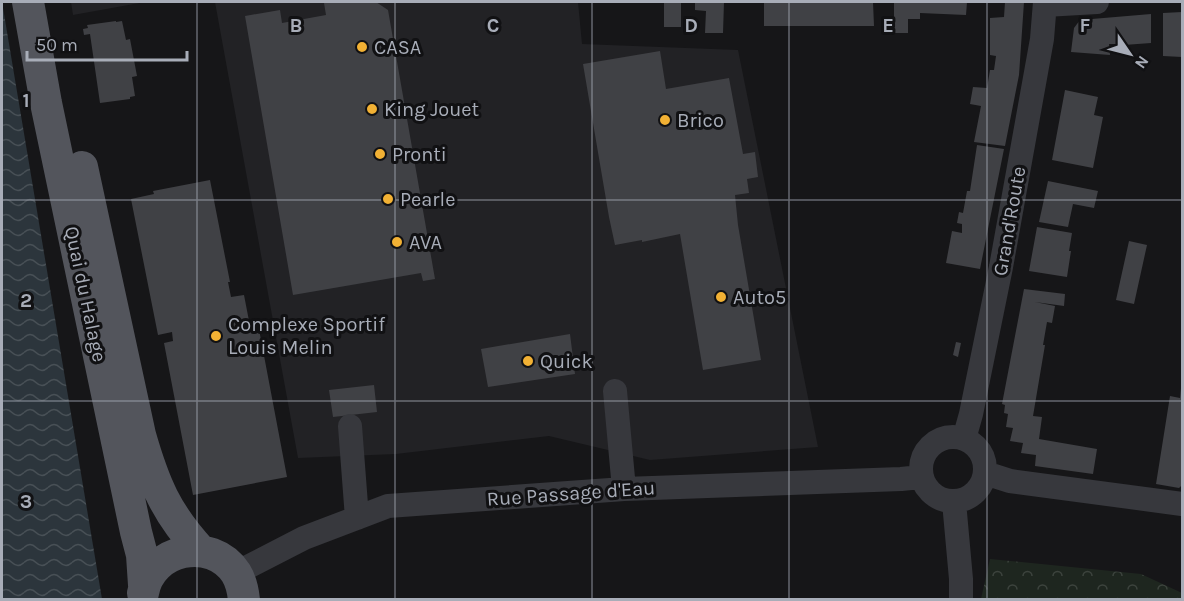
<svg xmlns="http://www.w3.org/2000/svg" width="1184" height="601" font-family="Karla,sans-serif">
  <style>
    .built { fill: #222225 }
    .forest { fill: url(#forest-crowns) }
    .water { fill: url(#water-waves) }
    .building { fill: #404145 }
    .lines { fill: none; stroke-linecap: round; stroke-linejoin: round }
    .minor { stroke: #37383d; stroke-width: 24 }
    .major { stroke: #53555c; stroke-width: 32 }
    .grid { fill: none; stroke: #a8adb8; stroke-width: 1.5; stroke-opacity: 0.55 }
    .poi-dot { fill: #f2b134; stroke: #111113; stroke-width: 2 }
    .labels { text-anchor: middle; stroke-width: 6; stroke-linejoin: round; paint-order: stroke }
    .poi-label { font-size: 20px; fill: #a8adb8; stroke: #111113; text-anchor: start }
    .street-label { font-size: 20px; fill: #a8adb8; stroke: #111113 }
    .grid-label { font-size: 20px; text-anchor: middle; font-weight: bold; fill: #a8adb8; stroke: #111113; stroke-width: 6; stroke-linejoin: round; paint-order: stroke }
  </style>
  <defs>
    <pattern id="forest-crowns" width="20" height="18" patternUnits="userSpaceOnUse" patternTransform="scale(1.5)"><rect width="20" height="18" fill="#1e261f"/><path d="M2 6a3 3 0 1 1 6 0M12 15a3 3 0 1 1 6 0" fill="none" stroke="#3c433d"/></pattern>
    <pattern id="water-waves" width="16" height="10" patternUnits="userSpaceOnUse" patternTransform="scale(1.5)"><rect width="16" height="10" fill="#2c353c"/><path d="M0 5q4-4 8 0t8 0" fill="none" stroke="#485056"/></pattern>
  </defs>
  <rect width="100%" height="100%" fill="#161618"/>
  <!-- built -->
  <path class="built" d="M71,2H145L73,15Z
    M215,2H578L582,44L738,50L818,447L650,460L549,436L396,454L298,458Z"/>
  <!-- forest -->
  <path class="forest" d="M990,559L1141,574L1182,593V599H981Z"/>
  <!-- water -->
  <path class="water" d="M2,2L102,599H2Z"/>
  <!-- building -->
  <path class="building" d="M334,2H376L388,10L435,279L423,281L421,273L293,295L245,16L280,10L282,23L326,15L324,3Z
    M664,2H681V27H664Z
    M695,2H724L723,33H705L706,11L695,10Z
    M764,2H873L874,26H764Z
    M894,2H967L966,15L920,13V19H908V33H894Z
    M1005,2H1024L1019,75L1005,146L974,142L981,106L970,104L973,87L987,88L990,70H994L996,56L990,55V18L1004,17Z
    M1182,12V57L1163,56V13Z
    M1151,14V43L1124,45V44H1109L1110,55L1071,52L1074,28L1080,20Z
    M116,21V22L122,21L126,40L130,39L137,76L132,77L135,96L130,97V99L100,103L90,34L84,35L83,29L88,28L87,25Z
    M660,51L666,89L729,78L743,154L755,152L758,177L747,179L749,193L735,195L738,225L761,360L703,370L680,234L642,242V240L615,245L609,217L583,64Z
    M1065,90L1098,97L1094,115L1103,117L1093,168L1052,160Z
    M977,145L1004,149L980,269L946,263L952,231L962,233V224L957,223L959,212L963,213L967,191H970Z
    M210,180L230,282H228L231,297L244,295L250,326L258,324L287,477L193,495L164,343L173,341L172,332L158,335L131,199L154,194L153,191Z
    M1048,181L1098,191L1094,208L1073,204L1068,227L1039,222Z
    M1037,227L1072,233L1069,251H1071L1067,277L1029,271Z
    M1129,241L1147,245L1134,304L1116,300Z
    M1024,289L1065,294L1064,306L1035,302L1055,306L1052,323L1047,322L1043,345H1045L1033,416L1042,417L1039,439L1097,449L1093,474L1035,466L1036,455L1021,453L1023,443L1010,441L1013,428L1006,427L1008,414L1004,413L1005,405L1002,404Z
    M570,334L575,374L488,387L481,349Z
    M956,342L961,343L958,357L953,355Z
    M374,385L377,412L333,417L329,390Z
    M1181,388H1182V485L1179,488L1156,484L1170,396L1180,398Z"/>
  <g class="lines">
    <!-- minor -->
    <path class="minor" d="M1045,5L1097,2
      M615,391L624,489
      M350,426L357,518
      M921 469a32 32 0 1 1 64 0a32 32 0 1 1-64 0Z
      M964,439L971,414L1001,267L1042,39L1045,2
      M985,473L1010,481L1182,504
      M954,502L961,579V600
      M236,573L304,538L388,506L624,489L901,479L921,477"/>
    <!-- major -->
    <path class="major" d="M28,2L46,103L136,532L142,555L144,585
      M82,167L140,435C154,484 166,513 201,551
      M143,593C150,549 211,535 236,573C241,581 243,590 244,600"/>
  </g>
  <!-- grid -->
  <path class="grid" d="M197,2V600M395,2V600M592,2V600M789,2V600M987,2V600M2,200H1182M2,401H1182"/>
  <!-- markers -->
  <g class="poi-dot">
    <circle cx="362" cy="47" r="6"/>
    <circle cx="372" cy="109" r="6"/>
    <circle cx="665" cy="120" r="6"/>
    <circle cx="380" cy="154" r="6"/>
    <circle cx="388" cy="199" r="6"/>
    <circle cx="397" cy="242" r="6"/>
    <circle cx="721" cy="297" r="6"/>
    <circle cx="216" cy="336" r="6"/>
    <circle cx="528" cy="361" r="6"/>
  </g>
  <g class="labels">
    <!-- poi labels -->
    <g class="poi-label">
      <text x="374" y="54">CASA</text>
      <text x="384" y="116">King Jouet</text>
      <text x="677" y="127">Brico</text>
      <text x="392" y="161">Pronti</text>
      <text x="400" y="206">Pearle</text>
      <text x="409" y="249">AVA</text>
      <text x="733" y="304">Auto5</text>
      <text x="228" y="331">Complexe Sportif<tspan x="228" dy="23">Louis Melin</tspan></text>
      <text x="540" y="368">Quick</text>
    </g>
    <!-- street labels -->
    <g class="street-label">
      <text transform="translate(1009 221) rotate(-80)" y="7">Grand'Route</text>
      <text transform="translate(86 294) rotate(78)" y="7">Quai du Halage</text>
      <text transform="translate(571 493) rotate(-4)" y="7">Rue Passage d'Eau</text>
    </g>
  </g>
  <g class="grid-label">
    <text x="296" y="32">B</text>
    <text x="493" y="32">C</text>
    <text x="691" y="32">D</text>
    <text x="888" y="32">E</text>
    <text x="1085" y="32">F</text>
    <text x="26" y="107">1</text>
    <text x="26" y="307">2</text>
    <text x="26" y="508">3</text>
  </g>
  <!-- border -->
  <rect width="1184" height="601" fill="none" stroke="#a8adb8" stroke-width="6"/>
  <!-- north arrow -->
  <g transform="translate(1130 54) rotate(125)" stroke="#111113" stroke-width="4.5" paint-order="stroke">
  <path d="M0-4.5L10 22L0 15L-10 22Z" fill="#a8adb8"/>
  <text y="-9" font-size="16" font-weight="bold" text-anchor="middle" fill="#a8adb8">N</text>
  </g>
  <!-- scale -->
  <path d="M27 51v9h160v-9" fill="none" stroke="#a8adb8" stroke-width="3"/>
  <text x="36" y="51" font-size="18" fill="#a8adb8" stroke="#111113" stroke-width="4.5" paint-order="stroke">50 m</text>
</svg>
